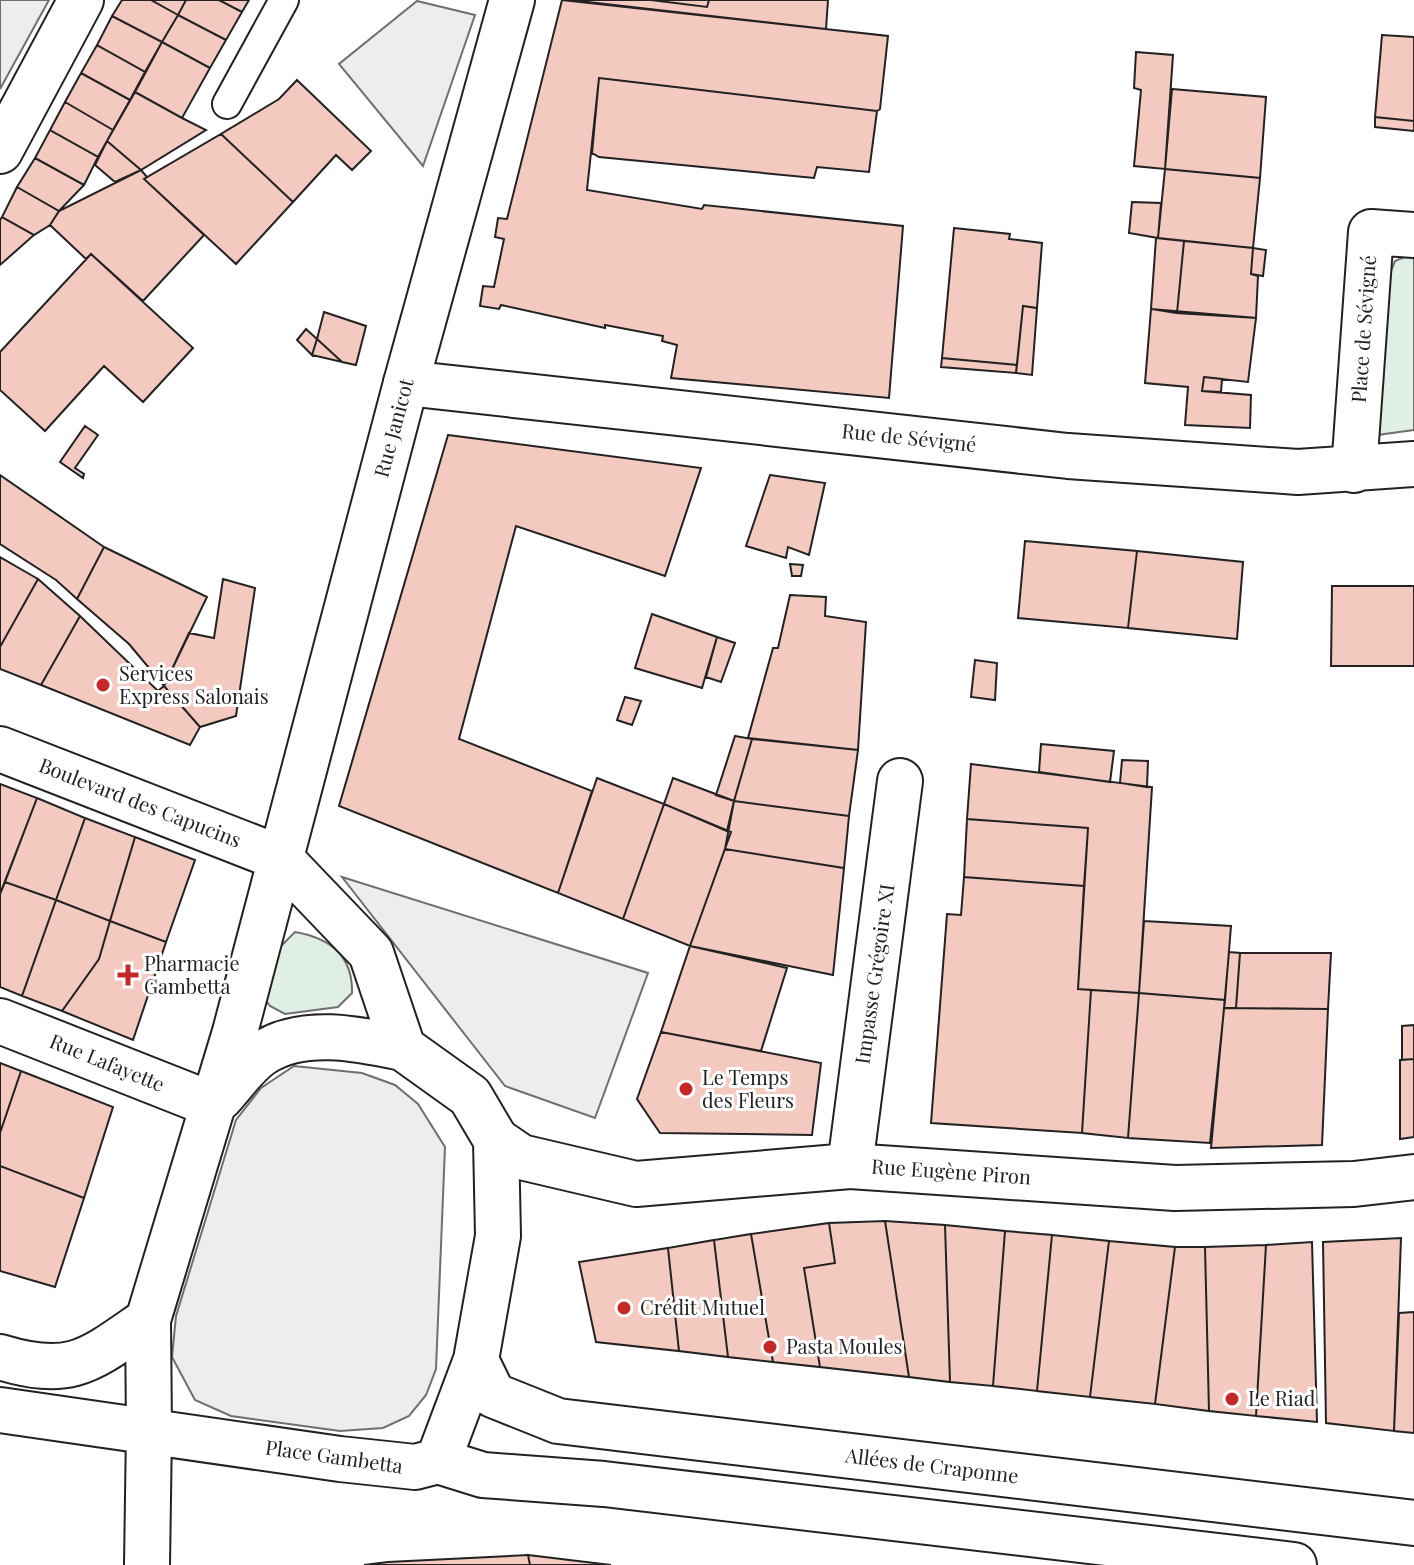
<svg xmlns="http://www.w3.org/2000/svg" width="1414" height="1565" font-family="'Playfair Display',serif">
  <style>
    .green { fill: #e0efe3; stroke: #6f6f6f; stroke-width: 2 }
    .parking { fill: #ededed; stroke: #6f6f6f; stroke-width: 2 }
    .building { fill: #f3c9c0; stroke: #222; stroke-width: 2 }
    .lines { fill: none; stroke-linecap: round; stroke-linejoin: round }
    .lane-casing { stroke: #222; stroke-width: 32 }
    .street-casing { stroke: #222; stroke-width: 48 }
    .secondary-casing { stroke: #222; stroke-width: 48 }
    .lane { stroke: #fff; stroke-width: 28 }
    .street { stroke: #fff; stroke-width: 44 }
    .secondary { stroke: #fff; stroke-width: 44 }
    .poi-dot { fill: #c62828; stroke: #fff; stroke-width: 3 }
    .labels { text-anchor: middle; stroke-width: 6; stroke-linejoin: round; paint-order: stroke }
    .street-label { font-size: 20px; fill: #222; stroke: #fff }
    .poi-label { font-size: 20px; fill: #222; stroke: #fff; text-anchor: start }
  </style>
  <rect width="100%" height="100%" fill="#fff"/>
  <!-- green -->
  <path class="green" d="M1414,253V430L1377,435L1384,288L1395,261Z
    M295,932C330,938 353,956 352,993L338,1007L285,1014L270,1006L261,994L273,954Z"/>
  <!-- parking -->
  <path class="parking" d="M0,0H49L0,89Z
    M417,1L475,15L423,166L339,64Z
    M342,877L648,973L595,1118L505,1086Z
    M294,1066L362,1073L395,1085L418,1104L445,1147L436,1369L426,1395L409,1416L383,1428L340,1431L231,1416L195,1400L172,1357L176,1316L236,1120L261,1088Z"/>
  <!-- building -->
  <path class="building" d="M122,0H151L178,15L162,42L112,16Z
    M151,0H186L178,15Z
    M186,0H219L242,12L226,40L178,15Z
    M219,0H249L242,12Z
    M562,0L888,36L880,109L877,111L599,78L587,190L702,209L704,205L903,226L889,398L671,378L677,345L662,341L663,336L605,325V328L501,305L499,309L480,306L483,286L494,287L504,239L495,237L498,218L507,219Z
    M570,0H651L707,7L709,0H828L826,29Z
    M651,0H709L707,7Z
    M178,15L226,40L210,68L162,42Z
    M112,16L162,42L145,72L97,45Z
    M1382,35L1414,37V121L1375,117Z
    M162,42L210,68L182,118L135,92Z
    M97,45L145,72L130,100L81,73Z
    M1136,52L1173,55L1165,169L1134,166L1141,90L1134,88Z
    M81,73L130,100L113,130L65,102Z
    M599,78L877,111L869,172L817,167L814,178L599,157L592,153Z
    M297,80L371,151L352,170L336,155L293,202L221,134L279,99Z
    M1172,89L1266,97L1260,178L1165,169Z
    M135,92L182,118L206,130L141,170L107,141Z
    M65,102L113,130L98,157L50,130Z
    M1375,117L1414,121V131L1375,127Z
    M50,130L98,157L84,185L35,158Z
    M221,134L293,202L236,264L144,179Z
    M107,141L141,170L115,182L95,165Z
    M35,158L84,185L59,211L17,187Z
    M1165,169L1260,178L1253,248L1158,238Z
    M141,170L147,177L144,179L204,235L143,301L91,254L86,259L50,225L59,211Z
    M17,187L59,211L50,225L34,235L2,217Z
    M1132,202L1161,203L1158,238L1129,233Z
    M2,217L34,235L0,265V220Z
    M954,228L1010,234L1009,239L1042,243L1037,308L1023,306L1017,365L942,358Z
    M1156,238L1184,241L1177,313L1151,309Z
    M1184,241L1253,248L1251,274L1258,276L1256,318L1177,313Z
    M1253,248L1266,250L1263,276L1251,274Z
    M91,254L193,348L143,402L104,366L45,431L0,390V352Z
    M1023,306L1037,308L1032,375L1016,373Z
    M1151,309L1256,318L1248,382L1204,377L1202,391L1251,395L1250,428L1185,425L1188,387L1145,383Z
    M324,312L366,326L356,365L342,362L317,339Z
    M306,329L317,339L312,355L297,340Z
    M317,339L342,362L312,355Z
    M942,358L1017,365L1016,373L941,367Z
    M1204,377L1222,379L1221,392L1202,391Z
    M85,426L98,435L75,468L84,474L83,478L60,462Z
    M448,435L701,468L665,576L516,526L459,739L592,791L558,893L339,806Z
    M0,475L104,547L77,599L56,580L0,544Z
    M770,475L825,483L809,555L788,547L786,558L746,546Z
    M1025,541L1137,551L1128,628L1018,618Z
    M104,547L207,597L164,686L129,644L77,599Z
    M1137,551L1243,562L1237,639L1128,628Z
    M0,557L38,579L0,647Z
    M790,564L803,565L801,576H792Z
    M38,579L80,616L41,685L0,669V647Z
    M223,579L255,588L236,716L200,727L164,686L189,633L214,638Z
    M1332,586H1414V666H1331Z
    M790,595L826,597L825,616L866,622L858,750L748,738L773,648H778Z
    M652,614L717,637L702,688L635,668Z
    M80,616L158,691L164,686L200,727L190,745L41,685Z
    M717,637L735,643L721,682L706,677Z
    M975,660L997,663L995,700L971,697Z
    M625,697L641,701L632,725L617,720Z
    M735,736L752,739L734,801L716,795Z
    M752,739L858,750L849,816L734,801Z
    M1041,744L1114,751L1110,782L1039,772Z
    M1122,760L1148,761L1147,787L1120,783Z
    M971,764L1152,787L1139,993L1078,989L1088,828L967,819Z
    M597,778L664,804L623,919L558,893Z
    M673,778L734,801L727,831L664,804Z
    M0,784L37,798L0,894Z
    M37,798L85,818L56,900L5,882Z
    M734,801L849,816L844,868L725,849Z
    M664,804L731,832L690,946L623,919Z
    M85,818L135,837L110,921L56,900Z
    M967,819L1088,828L1084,886L964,877Z
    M135,837L195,860L166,942L110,921Z
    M725,849L844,868L833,975L690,946Z
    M964,877L1084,886L1078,989L1091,990L1082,1133L931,1123L947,914L961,915Z
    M5,882L56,900L22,996L0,987V894Z
    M56,900L110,921L99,959L62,1011L22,996Z
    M110,921L166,942L133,1040L62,1011L99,959Z
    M1144,921L1231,926L1225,1000L1139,993Z
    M690,946L787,968L761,1051L661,1032Z
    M1229,952L1240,953L1236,1008H1224Z
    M1240,953H1331L1328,1009L1236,1008Z
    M1091,990L1139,993L1128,1138L1082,1133Z
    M1139,993L1225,1000L1210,1143L1128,1138Z
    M1224,1008L1328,1009L1322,1145L1211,1148Z
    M1414,1025V1059L1402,1060V1026Z
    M661,1032L821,1063L812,1135L660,1133L637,1099Z
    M1414,1059V1137L1400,1139V1060Z
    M0,1063L21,1071L0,1133Z
    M21,1071L113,1107L84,1198L0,1166V1133Z
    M0,1166L84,1198L55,1287L0,1271Z
    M885,1221L909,1377L820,1367L804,1268L835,1263L829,1223Z
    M885,1221L945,1225L950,1382L909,1377Z
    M829,1223L835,1263L804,1268L820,1367L773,1362L751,1234Z
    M945,1225L1005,1231L993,1386L950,1382Z
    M1005,1231L1052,1235L1037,1391L993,1386Z
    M751,1234L773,1362L728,1357L714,1240Z
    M1052,1235L1109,1241L1090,1397L1037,1391Z
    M1401,1238L1394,1431L1326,1423L1323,1242Z
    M714,1240L728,1357L679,1351L668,1248Z
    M1109,1241L1175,1247L1155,1404L1090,1397Z
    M1312,1242L1317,1422L1256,1416L1266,1245Z
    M1266,1245L1256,1416L1209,1411L1205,1247Z
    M1175,1247H1205L1209,1411L1155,1404Z
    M668,1248L679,1351L596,1342L579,1262Z
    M1414,1312V1433L1394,1431L1399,1313Z
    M528,1555L611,1565H530Z
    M528,1555L530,1565H364L388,1562Z"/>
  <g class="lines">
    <!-- lane casing -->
    <g class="lane-casing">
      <path id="lane" d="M227,104L284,0"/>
    </g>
    <!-- street casing -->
    <g class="street-casing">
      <path id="street" d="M0,151L81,0
        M406,383L1068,456L1298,472L1414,464
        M1354,470L1371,232L1414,235
        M0,1021L213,1105
        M496,1140L521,1157L636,1184L850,1166L1175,1188L1354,1184L1414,1177
        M850,1166L900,781
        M147,1565L149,1430"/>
    </g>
    <!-- secondary casing -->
    <g class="secondary-casing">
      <path id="secondary" d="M0,749L280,858L371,953L403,1048L470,1096L496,1140L498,1236L476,1360L438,1461
        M220,1098C233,1084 247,1063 263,1053C303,1027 359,1039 403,1048
        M0,1357C72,1379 90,1360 148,1320
        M476,1360L493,1395L558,1421L1414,1523
        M0,1410L340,1459L415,1467L438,1461
        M149,1430L148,1320L235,1032L406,383L512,0
        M438,1461L483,1475L604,1484L1294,1565"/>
    </g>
    <!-- lane -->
    <use href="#lane" class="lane"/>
    <!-- street -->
    <use href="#street" class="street"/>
    <!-- secondary -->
    <use href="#secondary" class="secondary"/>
  </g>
  <!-- markers -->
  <g class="poi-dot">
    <circle cx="103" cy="685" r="8"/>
    <path d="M124 963h8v8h8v8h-8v8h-8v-8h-8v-8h8z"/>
    <circle cx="686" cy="1089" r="8"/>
    <circle cx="624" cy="1308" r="8"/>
    <circle cx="770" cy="1347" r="8"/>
    <circle cx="1232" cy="1399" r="8"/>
  </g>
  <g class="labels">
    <!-- street labels -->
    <g class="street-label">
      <text transform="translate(1364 329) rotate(-86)" y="7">Place de Sévigné</text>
      <text transform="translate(394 428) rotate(-75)" y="7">Rue Janicot</text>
      <text transform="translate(909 438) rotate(6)" y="7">Rue de Sévigné</text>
      <text transform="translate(140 803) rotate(21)" y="7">Boulevard des Capucins</text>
      <text transform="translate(875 974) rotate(-82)" y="7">Impasse Grégoire XI</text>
      <text transform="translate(107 1063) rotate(22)" y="7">Rue Lafayette</text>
      <text transform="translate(951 1172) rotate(4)" y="7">Rue Eugène Piron</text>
      <text transform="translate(334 1457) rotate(8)" y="7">Place Gambetta</text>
      <text transform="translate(932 1466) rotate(7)" y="7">Allées de Craponne</text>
    </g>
    <!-- poi labels -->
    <g class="poi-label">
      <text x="119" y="681">Services<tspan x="119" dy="23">Express Salonais</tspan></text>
      <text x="144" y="971">Pharmacie<tspan x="144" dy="23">Gambetta</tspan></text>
      <text x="702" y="1085">Le Temps<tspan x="702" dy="23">des Fleurs</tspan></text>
      <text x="640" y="1315">Crédit Mutuel</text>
      <text x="786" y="1354">Pasta Moules</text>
      <text x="1248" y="1406">Le Riad</text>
    </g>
  </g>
</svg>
